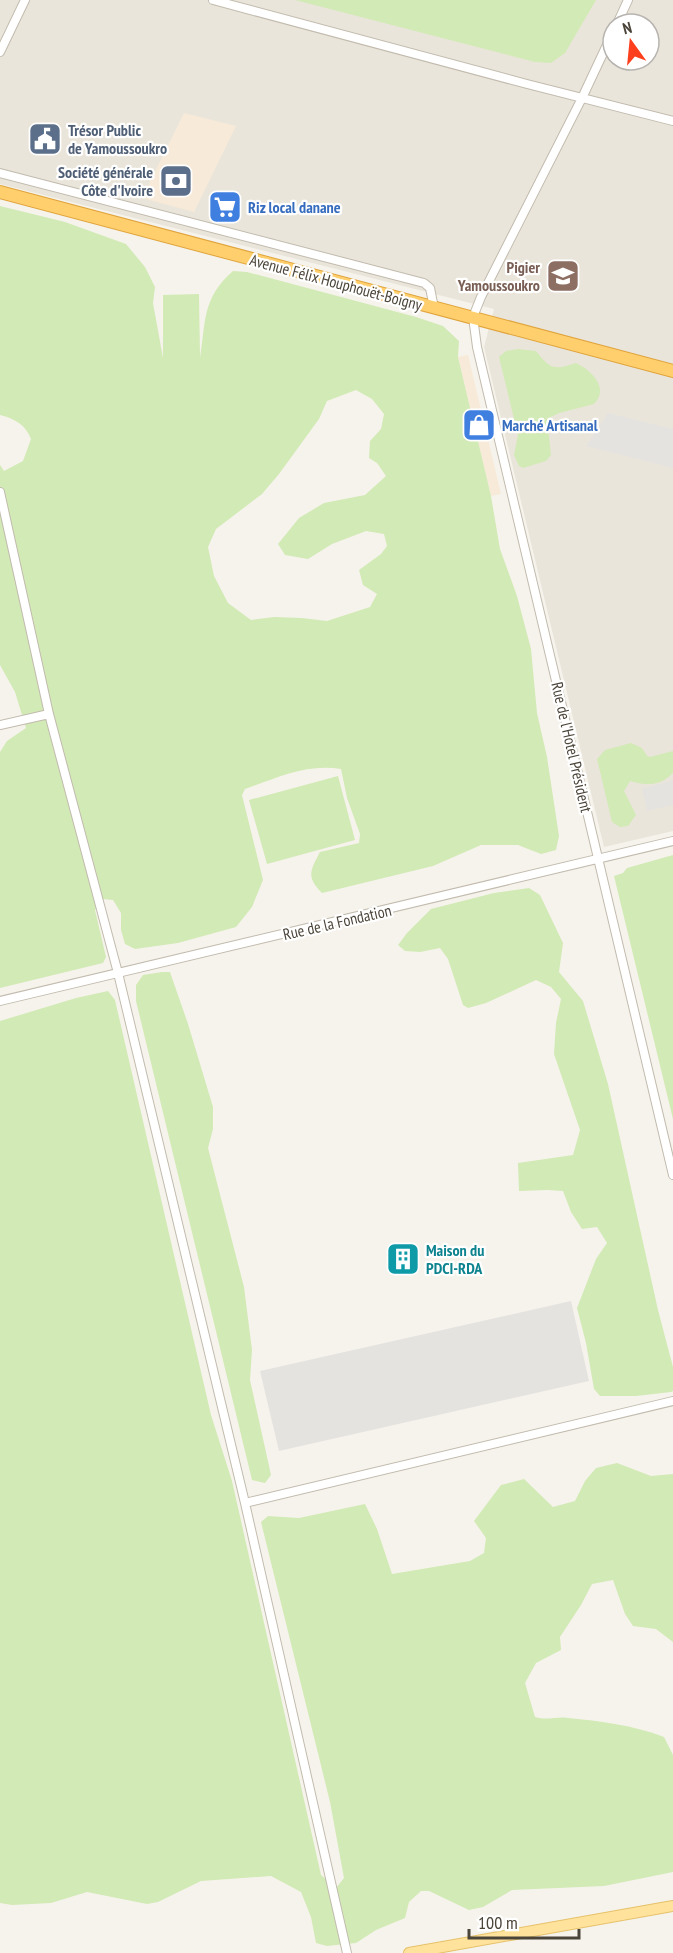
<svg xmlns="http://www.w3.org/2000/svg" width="673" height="1953" font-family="'PT Sans Narrow',sans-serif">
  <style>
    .residential { fill: #eae5da; fill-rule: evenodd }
    .commercial { fill: #f7ead8 }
    .green { fill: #d2eab5; fill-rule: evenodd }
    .parking { fill: #e5e3e0 }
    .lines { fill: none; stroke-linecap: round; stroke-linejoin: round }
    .minor-casing { stroke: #c2bbae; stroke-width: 10 }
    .major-casing { stroke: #e6c16a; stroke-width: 12 }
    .highway-casing { stroke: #e0a43c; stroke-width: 14 }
    .minor { stroke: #fff; stroke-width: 8 }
    .major { stroke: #ffe39c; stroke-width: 10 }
    .highway { stroke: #ffcf6e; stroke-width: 12 }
    .labels { text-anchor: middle; stroke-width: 4.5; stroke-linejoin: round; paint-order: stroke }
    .service-label { font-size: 16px; font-weight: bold; fill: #4e5e75; stroke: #fff; text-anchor: start }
    .shop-label { font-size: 16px; font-weight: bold; fill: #366cbe; stroke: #fff; text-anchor: start }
    .education-label { font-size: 16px; font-weight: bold; fill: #785e54; stroke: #fff; text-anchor: end }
    .street-label { font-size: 16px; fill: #4b4439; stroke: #fff }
    .culture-label { font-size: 16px; font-weight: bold; fill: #0d838f; stroke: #fff; text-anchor: start }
  </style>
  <rect width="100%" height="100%" fill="#f6f3ec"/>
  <!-- residential -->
  <path class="residential" d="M0,0H673V831L604,847L484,347L494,309L0,184ZM613,24H649V60H613Z"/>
  <!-- commercial -->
  <path class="commercial" d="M184,113L236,126L194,212L142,198Z
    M468,355L501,494L491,496L458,357Z"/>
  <!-- green -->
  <path class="green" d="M295,0H596L565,53L551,63L535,62Z
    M0,206L65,222L126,244L145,267L155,287L153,303L163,358V295L199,294L200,358C206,321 202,298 233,271L247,272L416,317L443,326L459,341L458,357L491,496L500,549L517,596L531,649L537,713L547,757L559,836L556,850L541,854L518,845H481L433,866L322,893C306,877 310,871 320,852L359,843L360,834L347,798L341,769C307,763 276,778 245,789L242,795L263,880L252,907L236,927L178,943L135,949L125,944L121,930V913L113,900L103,899L95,910L106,957L103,963L0,988V752L7,741L26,728L15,692L0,665V465L4,471L23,461L31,439C25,424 15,419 0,415ZM356,390L372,399L384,414L381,429L370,441L369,458L377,463L386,476L365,495L324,503L299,518L278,544L285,555L308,559L332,544L366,531L384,534L387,546L381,554L359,570L363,585L377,594L370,607L327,621L302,618L274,617L251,620L228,603L214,576L208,547L216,529L262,494L279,474L319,419L327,401Z
    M518,349L536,351C551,370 554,370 576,363C591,370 610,388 594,404L559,413L547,419L551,455L546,461L523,468L519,466L514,455L518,435L499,357L506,351Z
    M631,743L642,748L647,756L650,757L673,751V773C661,786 646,786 630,781L624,791L636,815L628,826L620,827L612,822L597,759L605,750Z
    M338,776L355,840L267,864L249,800Z
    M673,855V1119L614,876L623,873L627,868Z
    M529,888L540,895L563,943L559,972L583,1001L608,1084L658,1310L673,1367V1391L671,1392L636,1396H600L594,1389L586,1343L577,1308L596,1259L607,1243L597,1227L582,1229L571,1212L563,1191L547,1190L519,1191L518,1163L573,1155L580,1130L554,1054L556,1023L561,999L551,987L536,980L486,1003L468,1008L463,1005L448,959L440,948L420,952L405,951L398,945L407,933L431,909L494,893Z
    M162,972H170L188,1024L213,1107V1129L208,1148L244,1287L252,1350L250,1380L271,1475L265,1483L252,1480L136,1001V985L143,975Z
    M108,991L115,1000L211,1415L232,1481L321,1875L336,1888L344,1878L330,1802L261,1522L268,1516L299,1518L365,1504L377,1529L392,1574L470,1561L484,1553L486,1538L474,1521L501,1485L524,1479L553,1507L575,1501L585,1481L596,1468L617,1463L651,1476L673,1474V1642L656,1629L633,1626L625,1614L613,1580L592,1584L581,1605L560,1637L561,1650L536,1663L525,1683L535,1717C549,1721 555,1716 568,1718C600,1721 633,1725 664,1737L673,1755V1872L604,1886L512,1890L483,1907L469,1910L429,1891H421L409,1902L405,1918L376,1930L356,1943L327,1946L316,1943L311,1917L301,1892L271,1876L201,1881L158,1902L147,1904L87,1892L51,1903L12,1905L0,1903V1021L76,998Z"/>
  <!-- parking -->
  <path class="parking" d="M608,413L673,429V468L586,446Z
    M673,780V805L647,811L642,789Z
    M571,1301L589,1381L279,1451L260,1371Z"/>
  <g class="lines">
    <!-- minor casing -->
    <g class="minor-casing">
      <path id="minor" d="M213,0L527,84L673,121
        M617,24L628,0
        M613,32L582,98L481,297L473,317L477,347L673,1175
        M0,52L25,0
        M0,173L424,283L430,288L434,308
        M0,492L49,714L118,973L245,1503L347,1953
        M0,725L49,714
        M0,1001L673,841
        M245,1503L673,1401"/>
    </g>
    <!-- major casing -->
    <g class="major-casing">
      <path id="major" d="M409,1953L673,1906"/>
    </g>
    <!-- highway casing -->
    <g class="highway-casing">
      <path id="highway" d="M0,192L673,371"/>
    </g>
    <!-- minor -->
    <use href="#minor" class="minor"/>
    <!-- major -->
    <use href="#major" class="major"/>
    <!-- highway -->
    <use href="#highway" class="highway"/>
  </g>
  <!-- icons -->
  <defs>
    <g id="civic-square" transform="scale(1.725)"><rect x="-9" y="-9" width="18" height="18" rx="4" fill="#5c6f8a" stroke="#fff"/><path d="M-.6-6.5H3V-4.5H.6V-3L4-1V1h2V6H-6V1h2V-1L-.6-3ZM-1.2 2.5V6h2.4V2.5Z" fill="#fff"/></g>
    <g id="bank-square" transform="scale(1.725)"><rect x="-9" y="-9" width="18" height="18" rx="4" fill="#5c6f8a" stroke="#fff"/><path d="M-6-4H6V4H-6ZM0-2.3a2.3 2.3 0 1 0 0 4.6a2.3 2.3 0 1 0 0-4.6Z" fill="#fff"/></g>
    <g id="supermarket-square" transform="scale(1.725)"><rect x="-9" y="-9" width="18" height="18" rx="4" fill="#3f7fe0" stroke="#fff"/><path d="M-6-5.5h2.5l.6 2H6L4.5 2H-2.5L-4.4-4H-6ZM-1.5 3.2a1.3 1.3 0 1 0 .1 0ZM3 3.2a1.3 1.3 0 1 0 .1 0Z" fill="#fff"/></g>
    <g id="school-square" transform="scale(1.725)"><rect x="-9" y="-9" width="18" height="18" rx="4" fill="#8d6e63" stroke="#fff"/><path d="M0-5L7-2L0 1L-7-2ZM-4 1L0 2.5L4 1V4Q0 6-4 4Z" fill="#fff"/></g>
    <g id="shop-square" transform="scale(1.725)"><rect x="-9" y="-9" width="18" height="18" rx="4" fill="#3f7fe0" stroke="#fff"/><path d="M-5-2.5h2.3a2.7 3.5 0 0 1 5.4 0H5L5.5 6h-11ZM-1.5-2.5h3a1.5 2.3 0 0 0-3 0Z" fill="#fff"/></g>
    <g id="building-square" transform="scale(1.725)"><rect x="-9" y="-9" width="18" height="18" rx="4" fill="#0f9aa8" stroke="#fff"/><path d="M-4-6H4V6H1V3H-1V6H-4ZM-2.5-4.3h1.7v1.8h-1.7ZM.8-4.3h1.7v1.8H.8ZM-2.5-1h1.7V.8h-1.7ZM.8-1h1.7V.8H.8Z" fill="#fff"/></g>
  </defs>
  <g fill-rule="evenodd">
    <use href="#civic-square" x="45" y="139"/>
    <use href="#bank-square" x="176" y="181"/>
    <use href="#supermarket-square" x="225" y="207"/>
    <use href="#school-square" x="563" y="276"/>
    <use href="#shop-square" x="479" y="425"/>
    <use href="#building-square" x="403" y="1259"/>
  </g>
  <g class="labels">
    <!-- service labels -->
    <g class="service-label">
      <text x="68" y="136">Trésor Public<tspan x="68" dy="18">de Yamoussoukro</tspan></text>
      <text x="153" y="178" text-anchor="end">Société générale<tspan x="153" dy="18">Côte d'Ivoire</tspan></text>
    </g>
    <!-- shop labels -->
    <g class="shop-label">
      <text x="248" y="213">Riz local danane</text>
      <text x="502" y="431">Marché Artisanal</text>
    </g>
    <!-- education labels -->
    <g class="education-label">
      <text x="540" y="273">Pigier<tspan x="540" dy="18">Yamoussoukro</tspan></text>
    </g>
    <!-- street labels -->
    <g class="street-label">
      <text transform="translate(336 282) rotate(15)" y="6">Avenue Félix Houphouët-Boigny</text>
      <text transform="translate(572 747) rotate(77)" y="6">Rue de l'Hotel Président</text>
      <text transform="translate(337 922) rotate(-13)" y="6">Rue de la Fondation</text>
    </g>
    <!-- culture labels -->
    <g class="culture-label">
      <text x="426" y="1256">Maison du<tspan x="426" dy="18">PDCI-RDA</tspan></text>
    </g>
  </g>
  <!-- north arrow -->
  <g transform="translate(631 42) rotate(345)"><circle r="28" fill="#ffffff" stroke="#b7b4b0" stroke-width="1.5"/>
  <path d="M0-4.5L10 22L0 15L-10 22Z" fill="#fc3f1d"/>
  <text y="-9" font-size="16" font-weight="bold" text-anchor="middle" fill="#4b4439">N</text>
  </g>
  <!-- scale -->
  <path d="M469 1929v9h110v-9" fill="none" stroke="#4b4439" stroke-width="3"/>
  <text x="478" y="1929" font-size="18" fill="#4b4439" stroke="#ffffff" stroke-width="4.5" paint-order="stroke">100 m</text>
</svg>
